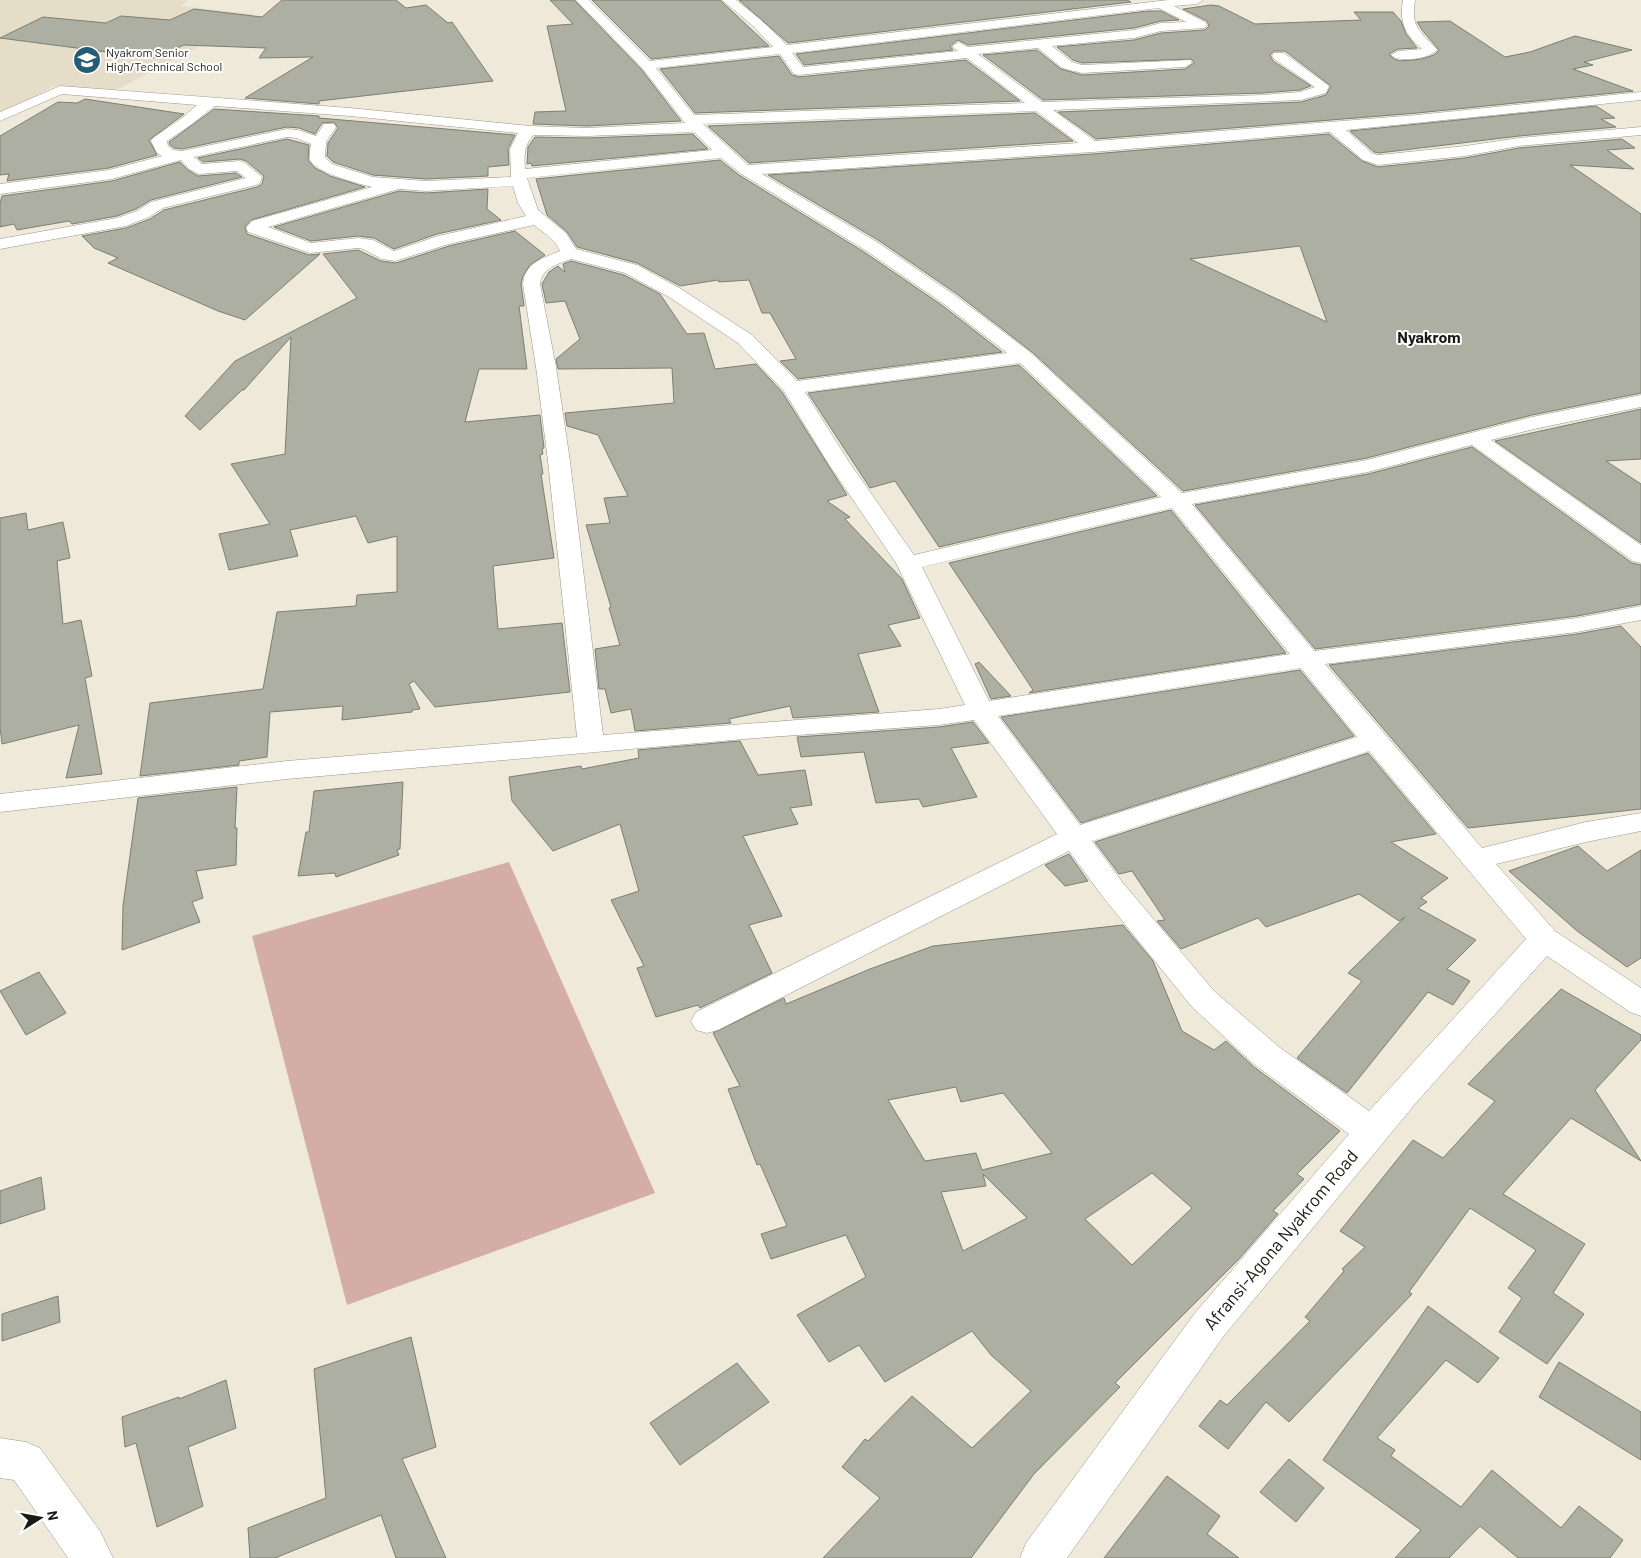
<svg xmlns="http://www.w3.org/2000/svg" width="1641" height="1558" font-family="Barlow,sans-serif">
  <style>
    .built { fill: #e6ddc8 }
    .green { fill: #d4aea6 }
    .building { fill: #acafa1; stroke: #7c7f71; fill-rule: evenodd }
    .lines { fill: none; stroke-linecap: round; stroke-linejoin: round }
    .minor-casing { stroke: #9c9689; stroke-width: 1 }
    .minor { fill: #fff; fill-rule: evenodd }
    .labels { text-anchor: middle; stroke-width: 4; stroke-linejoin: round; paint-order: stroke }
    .far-poi-label { font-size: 12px; fill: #1b1914; stroke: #fff; text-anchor: start }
    .far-district-label { font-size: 16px; font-weight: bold; fill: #1b1914; stroke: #fff }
    .near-street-label { font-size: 18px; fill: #1b1914; stroke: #fff }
  </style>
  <rect width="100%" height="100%" fill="#efe9da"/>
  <!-- built -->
  <path class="built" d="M0,0H189L180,6L254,14L223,34L116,90L54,86L8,112L0,114Z"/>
  <!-- green -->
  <path class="green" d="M509,862L655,1193L347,1305L252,936Z"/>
  <!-- building -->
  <path class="building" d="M282,0H396L406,8L426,5L448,23L452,22L493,81L319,101V104L245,98L313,57L259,58L266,48L184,45L153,58L0,38L43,17L106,23L121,16L170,20L194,9L262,17Z
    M550,0H574L641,69L681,121L587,126L533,124L535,112L566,111L547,26L573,24Z
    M592,0H720L769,46L651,59Z
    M739,0H1127L1131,2L788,43Z
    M1211,5L1219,6L1255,24L1361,20L1354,12H1393L1401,21L1406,34L1417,48L1398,49L1389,54L1394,59L1400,61L1422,59L1434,55L1439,50L1422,30L1417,22L1450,21L1505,57L1530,52L1575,36L1632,50L1584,62L1593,65L1573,69L1633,91L1417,113L1096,139L1058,112L1301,102L1326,95L1331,86L1285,51H1274L1270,55L1273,61L1311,86L1300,90L1262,93L1043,100L983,55L1037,50L1061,69L1082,75L1185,69L1194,63L1192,59L1082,63L1073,60L1057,47L1134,40L1161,33L1205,30L1209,26L1207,21L1183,9Z
    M1148,11H1161L1179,20L1161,21L1134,28L968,45L958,40L950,46L953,50L804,65L796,54Z
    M779,56L792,75L799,77L966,60L1020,101L695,113L660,69Z
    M85,99L184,114L149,140L157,155L109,168L7,181L9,174L0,175V136L58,102L77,103Z
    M1596,106L1615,118L1601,119L1616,127L1519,136L1379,153L1374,152L1350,131Z
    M214,109L319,116V118L515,135L508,149L509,165L488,167V176L426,179L373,175L333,162L327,156L328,143L338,128L334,122L322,123L315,134L299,128L287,127L182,149L174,148L170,145L169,142Z
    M1035,113L1073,141L749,163L708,126Z
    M693,134L708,149L532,166L531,163L527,164L528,147L535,137L587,138Z
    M1329,134L1362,161L1378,167L1465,158L1519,148L1622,139L1635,148L1607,150L1634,169L1570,165L1641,214V393L1532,415L1367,458L1183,491L1032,352L957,294L878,240L768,175L1093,154ZM1300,246L1327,322L1190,259Z
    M287,139L309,145L308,160L315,168L330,176L365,187L251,220L245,227L247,234L309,255L320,254L245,320L218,311L108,263L118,258L94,248L82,236L126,228L150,219L164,210L257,187L262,184L264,176L246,161L240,159L203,162L198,158Z
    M720,160L739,175L864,252L943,306L1002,352L798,379L780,361L796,359L770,313H762L749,280L719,282L718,280L680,286L637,263L577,247L567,232L547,215L536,179Z
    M180,162L188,170L198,176L236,173L242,177L151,200L136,209L117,216L72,224L69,221L17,230L14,224L0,227V203L2,196L112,181Z
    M488,189L487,209L501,220L437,234L394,249L374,238L358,236L311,241L274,227L399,191L426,193Z
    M515,231L545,255L530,265L523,276L521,284L524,306H519L527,369H479L465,422L540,415L544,448L542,449L543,454L540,455L543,474H541L554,558L493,566L498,629L562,623L570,692L435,707L414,681L409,684L420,709L412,710V712L342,720L343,706L270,712L267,757L239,761V765L140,776L150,703L263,689L277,612L356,606L357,595L397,592V536L368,543L356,516L290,530L298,556L229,570L219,534L270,524L231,464L285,454L291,337L244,390H242L200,430L185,416L235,361L357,298L323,254L358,250L381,261L396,263L449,246Z
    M571,261L624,275L660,294L687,334L704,333L715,369L756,364L782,392L847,495L827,501L850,517L845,519L902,579L920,618L888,625L901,646L858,654L879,712L793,718L790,706L729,719L731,723L635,731L631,709L611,713L605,689H599L595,649L620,645L609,608L611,607L586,525L610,523L604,498L628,496L598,435L567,426L565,413L674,403L672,368L558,369L556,359L580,339L565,301L546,303L542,284L549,272L558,266L565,272L563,264Z
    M1019,365L1157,496L939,547L895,481L870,488L808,393Z
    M1641,409V459L1606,461L1641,484V543L1495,441Z
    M1472,447L1632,563L1641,565V604L1577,616L1315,649L1195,505L1368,474Z
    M1171,510L1286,653L1029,693L1033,690L949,563Z
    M26,513L28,530L63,522L70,558L57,561L63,624L81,620L92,676L85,678L102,774L66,778L79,725L2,744L0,727V518Z
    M1621,626L1641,647V809L1468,828L1329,665L1577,634Z
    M979,662L1011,696L991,699L975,664Z
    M1300,670L1354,736L1081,823L1001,717Z
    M973,722L989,743L951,748L977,797L923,807L919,799L876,803L864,752L801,757L797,737L939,727Z
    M740,741L758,775L805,770L812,805L790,808L798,824L743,836L782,916L749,925L772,973L700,1008L698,1005L656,1017L637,968L644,966L611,900L639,891L620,824L553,851L512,801L509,777L581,766L582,769L639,758L638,750Z
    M1368,753L1436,834L1391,842L1448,878L1421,898L1427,902L1418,908L1476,940L1447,969L1470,981L1453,1005L1428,992L1347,1093L1297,1058L1362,981L1348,973L1405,917L1399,921L1359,894L1266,927L1258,918L1181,949L1157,921L1165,920L1132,871L1119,874L1095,842Z
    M403,782L400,849L397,850L399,855L336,877L335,873L298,876L306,832H309L314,791Z
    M237,787L235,828H237L236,865L196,871L203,898L192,902L200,922L122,950L123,906L138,798Z
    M1578,846L1607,871L1641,850V958L1627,967L1577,931L1509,871Z
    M1069,854L1088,881L1065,886L1045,865Z
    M1123,925L1153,961L1182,1031L1214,1050L1226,1041L1254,1067L1340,1131L1297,1174L1304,1179L1273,1211L1278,1214L1238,1260L1115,1383L1120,1387L1034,1474L971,1558H823L880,1498L842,1467L865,1439L868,1441L912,1396L972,1448L1031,1391L991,1355L972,1331L885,1382L859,1345L829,1362L797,1315L866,1277L846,1235L771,1259L761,1234L787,1226L760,1164L757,1165L728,1089L740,1086L713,1033L784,998L786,1004L870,969L933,946ZM956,1087L961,1102L1003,1093L1052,1153L982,1170L976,1153L925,1161L888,1100ZM1152,1173L1192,1208L1132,1265L1085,1219ZM983,1174L1027,1218L963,1251L941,1192L986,1186Z
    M39,972L66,1013L26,1035L0,991Z
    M1561,989L1641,1035V1040L1595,1090L1641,1161L1571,1118L1503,1194L1585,1244L1553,1293L1584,1314L1547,1364L1499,1332L1522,1298L1508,1288L1536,1250L1470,1208L1409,1292L1412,1294L1289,1422L1266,1402L1228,1449L1199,1426L1220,1400L1227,1405L1310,1321L1305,1317L1344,1271L1342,1269L1365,1247L1340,1231L1413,1140L1443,1158L1495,1101L1468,1084Z
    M41,1177L45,1209L0,1224V1191Z
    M58,1296L60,1322L2,1341V1314Z
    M1428,1306L1499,1358L1478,1383L1446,1360L1377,1438L1395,1450L1391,1456L1461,1507L1492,1470L1561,1528L1579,1506L1623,1540L1610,1558H1518L1480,1526L1449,1558H1395L1421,1530L1323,1460Z
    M411,1337L436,1447L402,1459L446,1558H396L381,1515L275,1558H250L248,1528L326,1498L314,1369Z
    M1559,1362L1641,1412V1460L1539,1397Z
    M737,1363L769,1402L680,1465L650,1423Z
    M226,1380L236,1428L188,1447L203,1506L157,1527L136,1443L125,1447L122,1417L179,1397V1399Z
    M1289,1459L1324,1488L1296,1522L1260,1492Z
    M1167,1476L1220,1516L1207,1534L1239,1558H1104Z"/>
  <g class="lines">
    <!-- minor casing -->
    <g class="minor-casing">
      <path id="minor" d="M576,0H589L650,61L773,47L753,26L722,0H736L761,20L787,45L1168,0H1203L1197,4L1174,6L1205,22L1207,25L1205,28L1161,31L1134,38L1052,46L1072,62L1082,65L1190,60L1192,63L1185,67L1082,73L1062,68L1038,48L978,54L1042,102L1262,95L1300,92L1315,87L1274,59L1272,56L1274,53H1284L1329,86L1326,93L1301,100L1053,110L1095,141L1417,115L1641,92V100L1346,130L1373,154L1379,155L1465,146L1519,138L1641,127V135L1519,146L1465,156L1378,165L1363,160L1330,132L1093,152L762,174L877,242L956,296L1031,353L1182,493L1367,460L1532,417L1641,395V407L1534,429L1491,440L1641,545V563L1633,561L1472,445L1368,472L1192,504L1314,651L1577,618L1641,606V620L1577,632L1325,664L1482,848L1586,822L1641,813V831L1586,842L1496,864L1555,931L1641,988V1016L1630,1012L1547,956L1415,1104L1223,1337L1067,1558H1020L1026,1543L1195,1313L1349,1134L1255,1065L1192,1007L1103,897L1069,851L718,1030L707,1033L696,1030L691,1021L696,1012L1057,834L974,720L939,725L756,738L287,779L0,812V794L287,761L577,737L548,461L536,367L523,284C525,263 543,258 560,251C555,238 543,233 534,225L449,244L395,261L382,259L363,249L358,248L310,253L248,232L246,228L252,221L372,187C359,184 320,173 312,163C308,158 310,151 311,144L296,138L287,137L194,157L202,164L240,161L245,163L262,177L260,183L256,185L163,208L149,217L126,226L0,249V239L117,218L137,211L151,202L246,178L237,171L199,174L189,169L181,160L112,179L0,194V184L109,170L162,156L157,153L151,141L153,138L182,118L197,105L62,94L0,121V112L60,86L350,108L530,126L587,128L685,123L642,68ZM1159,8L1186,22L1161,23L1134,30L968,47L959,42L952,46L958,51L803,67L792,53ZM780,54L794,74L799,75L967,58L1025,103L694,115L656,68ZM214,106L350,116L518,133L510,149L511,177L426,181L373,177L332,164L325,157L326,142L336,127L334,124H324L316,136L298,130L287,129L182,151L173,150L168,146L167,141L192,124ZM1036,111L1078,143L748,165L703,124ZM694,132L712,150L525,169C524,155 524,144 534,135L587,136ZM721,158L740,173L865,250L944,304L1007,353L797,381L752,335L681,289L637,265L576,249L566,233L538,210L527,178ZM513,186L518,203L526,216L438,236L394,251L373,240L358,238L311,243L268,227L399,189L426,191ZM571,259L625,273L669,297L738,343L784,391L828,463L896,563L965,705L939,709L603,735L570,461L556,367L540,284C542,268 558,264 571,259ZM1020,363L1161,497L914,555L849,462L805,392ZM1172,508L1290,654L989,701L922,567ZM1301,668L1357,737L1080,825L998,716ZM1369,751L1526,939L1369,1111L1279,1047L1214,991L1123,883L1092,841Z
        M1403,0H1415C1411,26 1418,30 1435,47L1437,50C1429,59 1399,63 1391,55L1398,51L1422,49C1405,35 1399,22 1403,0Z
        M0,1438L26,1442L40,1448L100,1531L113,1558H68L14,1480L0,1478Z"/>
    </g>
    <!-- minor -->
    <use href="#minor" class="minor"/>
  </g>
  <!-- icons -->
  <defs>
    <g id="school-disc" transform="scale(1.4375)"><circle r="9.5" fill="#235c76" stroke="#fff"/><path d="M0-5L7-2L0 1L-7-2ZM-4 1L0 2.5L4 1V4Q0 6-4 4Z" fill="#fff"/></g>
  </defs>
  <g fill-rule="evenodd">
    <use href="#school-disc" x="87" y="60"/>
  </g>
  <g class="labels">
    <!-- far-poi labels -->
    <g class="far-poi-label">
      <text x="106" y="57">Nyakrom Senior<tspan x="106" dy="14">High/Technical School</tspan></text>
    </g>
    <!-- far-district labels -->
    <g class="far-district-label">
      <text x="1429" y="343">Nyakrom</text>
    </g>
    <!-- near-street labels -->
    <g class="near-street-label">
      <text transform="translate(1281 1240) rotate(-50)" y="6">Afransi-Agona Nyakrom Road</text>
    </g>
  </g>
  <!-- north arrow -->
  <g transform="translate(40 1518) rotate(79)" stroke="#ffffff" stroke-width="4" paint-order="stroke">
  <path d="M0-4L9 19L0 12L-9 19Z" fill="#1b1914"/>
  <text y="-8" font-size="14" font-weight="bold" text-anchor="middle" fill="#1b1914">N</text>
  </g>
</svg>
